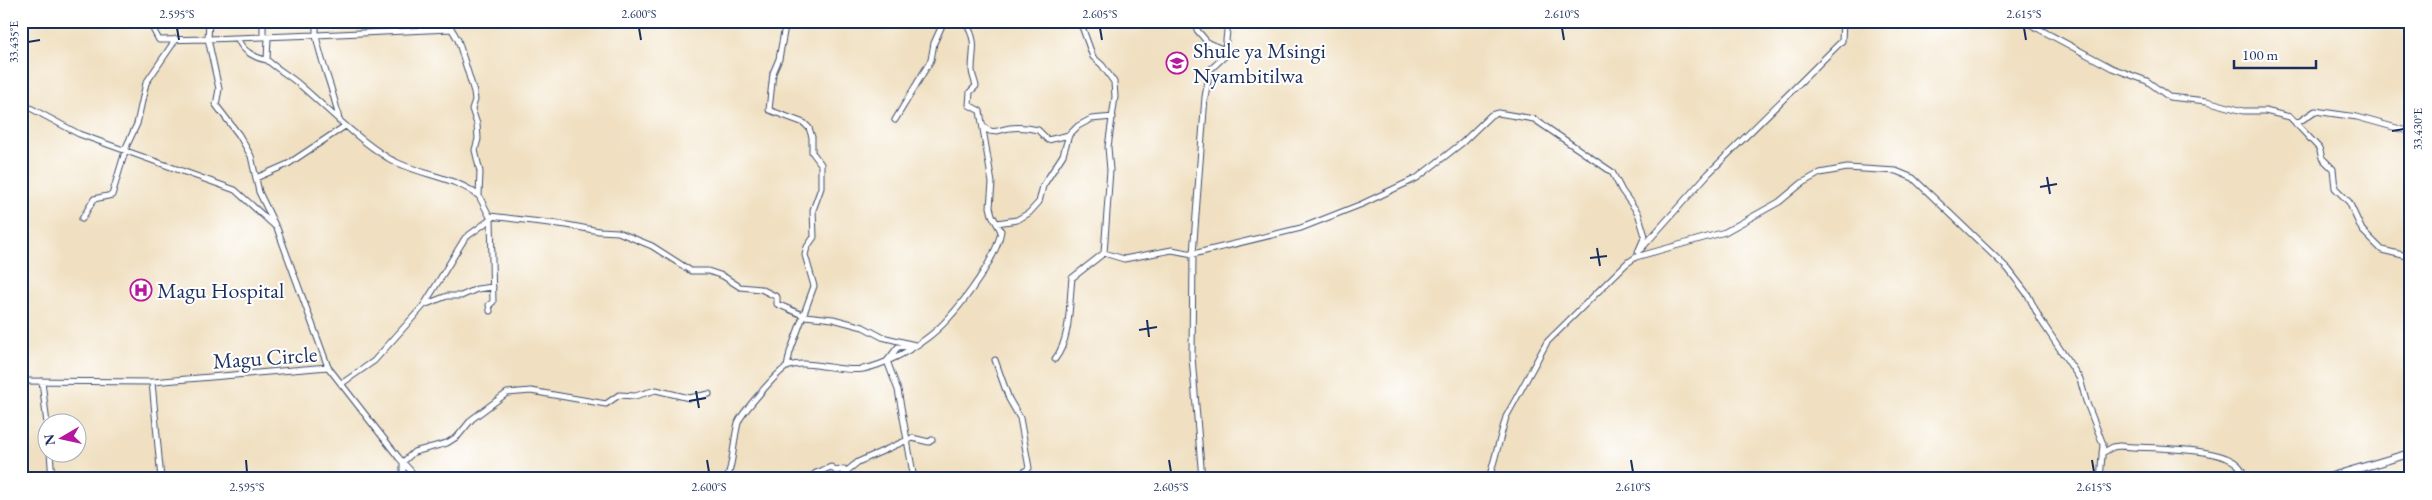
<svg xmlns="http://www.w3.org/2000/svg" width="2432" height="500" font-family="'EB Garamond',serif">
  <style>
    .lines { fill: none; stroke-linecap: round; stroke-linejoin: round }
    .street-casing { stroke: #3b4a6d; stroke-width: 7 }
    .secondary-casing { stroke: #3b4a6d; stroke-width: 9 }
    .street { stroke: #fff; stroke-width: 5 }
    .secondary { stroke: #fff; stroke-width: 7 }
    .ticks { fill: none; stroke: #1b2f5e; stroke-width: 2 }
    .labels { text-anchor: middle; stroke-width: 4; stroke-linejoin: round; paint-order: stroke }
    .poi-label { font-size: 22px; fill: #1b2f5e; stroke: #fff; text-anchor: start }
    .street-label { font-size: 22px; fill: #1b2f5e; stroke: #fff }
    .neatline { fill: none; stroke: #1b2f5e; stroke-width: 2 }
    .ticks-label { font-size: 12px; text-anchor: middle; fill: #1b2f5e }
  </style>
  <rect width="100%" height="100%" fill="#fff"/>
  <filter id="ink" filterUnits="userSpaceOnUse"><feTurbulence type="fractalNoise" baseFrequency=".02" numOctaves="2"/><feDisplacementMap in="SourceGraphic" scale="10" xChannelSelector="R" yChannelSelector="G"/><feConvolveMatrix kernelMatrix="1 2 1 2 8 2 1 2 1" color-interpolation-filters="sRGB"/></filter>
  <filter id="wash" filterUnits="userSpaceOnUse"><feTurbulence type="fractalNoise" baseFrequency=".0096" numOctaves="4" result="noise"/><feDisplacementMap in="SourceGraphic" scale="20" xChannelSelector="R" yChannelSelector="G"/><feGaussianBlur stdDeviation="1.12" result="paint"/><feColorMatrix in="noise" values="0 0 0 0 0 0 0 0 0 0 0 0 0 0 0 0 0 1.4 0 .05"/><feComposite in="paint" operator="in"/></filter>
  <g filter="url(#wash)">
    <rect width="100%" height="100%" fill="#f0e0c1"/>
  </g>
  <g filter="url(#ink)">
    <g class="lines">
      <!-- street casing -->
      <g class="street-casing">
        <path id="street" d="M153,21V29L159,40L208,39L209,21
          M263,21V37
          M447,21L458,40L474,92L475,100L472,109L477,124L478,139L475,150L480,172L479,196L491,219L493,302L489,305L490,311
          M786,21L779,59L773,73L769,110L804,123L809,128L812,137V152L821,164V188L813,210L814,237L807,247L805,255L814,286L790,352L787,367
          M950,21H953
          M1080,21L1093,57L1102,65L1114,82L1115,97L1108,147L1110,170L1104,253
          M1196,21L1197,30L1208,43L1225,50L1227,54L1210,70L1205,97L1193,254L1192,357L1202,479
          M2024,21L2112,68L2147,81L2169,97L2207,101L2243,111H2265L2290,117L2319,148L2322,158L2333,169L2335,188L2349,202L2362,230L2382,250L2411,257
          M268,38L267,60C277,69 290,76 300,85C329,110 356,138 388,158C417,175 454,176 479,196
          M238,39C242,51 255,58 267,60
          M1225,50L1228,21
          M21,103L79,134L235,190L277,228L328,367
          M895,120L931,60L934,43L944,21
          M339,121C335,91 321,65 316,35L451,29
          M2296,124L2315,111L2357,117L2411,132
          M984,127C992,136 1000,129 1010,128C1019,127 1029,128 1038,130L1048,140L1069,135
          M256,178L288,164L345,126
          M490,216L567,225L599,231L618,232L652,246L691,271H708L723,276L740,287L761,289L777,297V304L805,316L833,319L863,327L882,337L915,345
          M82,219L94,199L112,195L127,145L137,124L146,83L176,39
          M997,223L1017,220L1029,213L1039,202L1043,186L1063,155L1069,135L1078,126L1091,119L1113,117
          M275,225L259,192L251,156L239,135L216,105L219,89L208,39L316,35V21
          M1641,249L1708,174L1842,41L1843,21
          M1626,264L1636,257L1725,232L1779,202L1802,183L1820,173L1847,168L1896,171L1913,178L2008,269L2028,295L2040,319L2080,379L2086,401L2103,444L2100,479
          M424,305L465,238L491,219
          M910,346L898,347L887,361L898,390L914,479
          M1055,359C1071,339 1069,303 1072,278L1104,253L1124,259L1172,250L1193,254L1301,228L1362,204L1417,178L1462,143L1491,115L1498,113L1534,119L1612,172L1622,191L1638,213L1645,236L1638,252
          M995,360L1009,399L1020,418L1029,468L1016,479
          M21,381L152,382L161,479
          M42,381L48,433
          M152,382L328,367L399,458L418,479
          M341,384L374,361L424,305L447,296H461L477,289L493,287
          M50,452L52,479
          M2102,453L2113,447L2119,446C2147,449 2219,446 2238,465C2241,468 2244,474 2245,479
          M403,479V462L414,452L447,443L458,436L472,419L507,393L531,391L606,404L619,395L635,396L656,390L689,398L709,394
          M727,479C734,460 733,442 738,423C740,415 779,370 787,367C807,358 841,373 863,369C884,365 910,351 927,338C953,319 996,262 1001,231L992,215L990,207L992,183L980,111L969,105L970,92L976,86C975,81 972,75 972,70C972,49 978,44 966,23L959,21
          M809,479L816,473L831,467L836,471L844,469L843,474L858,462L912,438L929,442L932,440
          M1489,479L1506,417L1547,342L1628,262"/>
      </g>
      <!-- secondary casing -->
      <g class="secondary-casing">
        <path id="secondary" d="M2323,479L2411,453"/>
      </g>
      <!-- street -->
      <use href="#street" class="street"/>
      <!-- secondary -->
      <use href="#secondary" class="secondary"/>
    </g>
  </g>
  <!-- ticks -->
  <path class="ticks" d="M177,28L179,40M639,28L641,40M1100,28L1102,40M1562,28L1564,40M2024,28L2026,40M28,42L40,40M2392,131L2404,129M2047,177L2050,194M2040,187L2057,184M1597,248L1600,266M1590,258L1607,256M1147,320L1149,337M1139,330L1157,327M696,391L699,408M689,401L706,398M246,460L247,472M707,460L709,472M1169,460L1171,472M1631,460L1633,472M2092,460L2094,472"/>
  <!-- icons -->
  <defs>
    <g id="school-ring" transform="scale(1.125)"><circle r="9.5" fill="#fff" stroke="#b5179e" stroke-width="1.5"/><path d="M0-5L7-2L0 1L-7-2ZM-4 1L0 2.5L4 1V4Q0 6-4 4Z" fill="#b5179e"/></g>
    <g id="hospital-ring" transform="scale(1.125)"><circle r="9.5" fill="#fff" stroke="#b5179e" stroke-width="1.5"/><path d="M-5-5h3v3.5h4V-5h3V5h-3V1.5h-4V5h-3Z" fill="#b5179e"/></g>
  </defs>
  <g fill-rule="evenodd">
    <use href="#school-ring" x="1177" y="63"/>
    <use href="#hospital-ring" x="141" y="290"/>
  </g>
  <g class="labels">
    <!-- poi labels -->
    <g class="poi-label">
      <text x="1193" y="58">Shule ya Msingi<tspan x="1193" dy="25">Nyambitilwa</tspan></text>
      <text x="157" y="298">Magu Hospital</text>
    </g>
    <!-- street labels -->
    <g class="street-label">
      <text transform="translate(265 357) rotate(-4)" y="8">Magu Circle</text>
    </g>
  </g>
  <!-- margin -->
  <rect width="2432" height="500" fill="none" stroke="#fff" stroke-width="55"/>
  <!-- north arrow -->
  <g transform="translate(62 438) rotate(261)"><circle r="24" fill="#ffffff" stroke="#a4acbf"/>
  <path d="M0-4L9 19L0 12L-9 19Z" fill="#b5179e"/>
  <text y="-8" font-size="14" font-weight="bold" text-anchor="middle" fill="#1b2f5e">N</text>
  </g>
  <!-- scale -->
  <path d="M2234 60v8h82v-8" fill="none" stroke="#1b2f5e" stroke-width="2.5"/>
  <text x="2242" y="60" font-size="15" fill="#1b2f5e" stroke="#ffffff" stroke-width="4" paint-order="stroke">100 m</text>
  <rect x="28" y="28" width="2376" height="444" class="neatline"/>
  <g class="ticks-label">
    <text x="177" y="18">2.595°S</text>
    <text x="639" y="18">2.600°S</text>
    <text x="1100" y="18">2.605°S</text>
    <text x="1562" y="18">2.610°S</text>
    <text x="2024" y="18">2.615°S</text>
    <text transform="translate(14 42) rotate(-90)" y="4">33.435°E</text>
    <text transform="translate(2418 129) rotate(-90)" y="4">33.430°E</text>
    <text x="247" y="491">2.595°S</text>
    <text x="709" y="491">2.600°S</text>
    <text x="1171" y="491">2.605°S</text>
    <text x="1633" y="491">2.610°S</text>
    <text x="2094" y="491">2.615°S</text>
  </g>
</svg>
